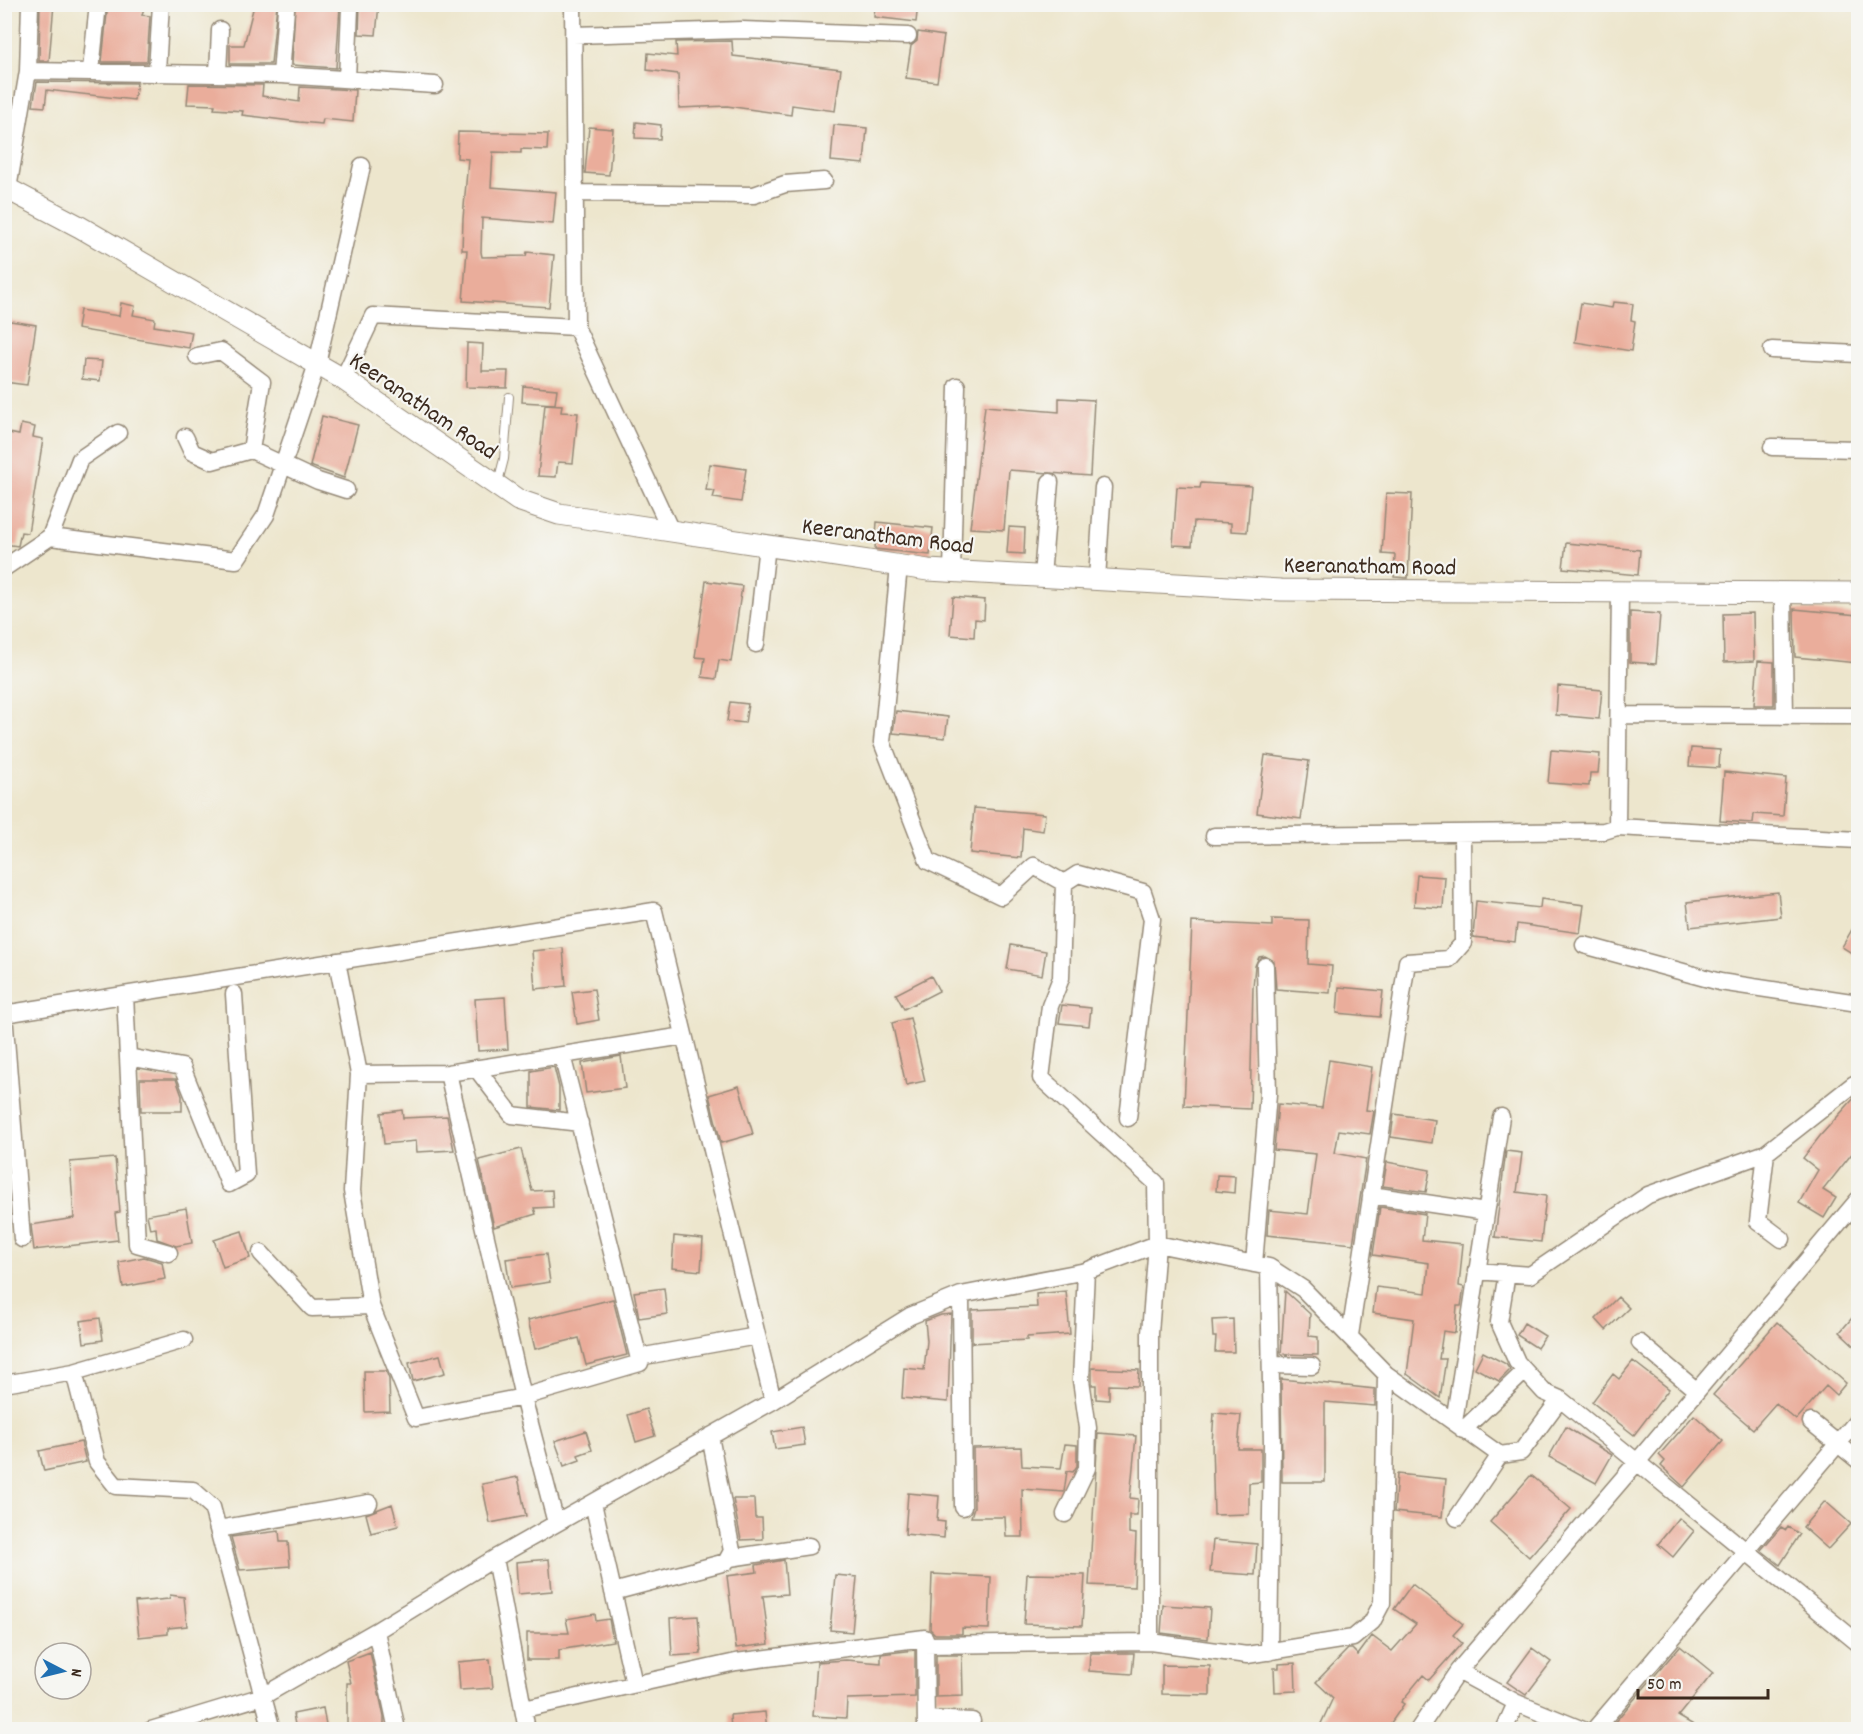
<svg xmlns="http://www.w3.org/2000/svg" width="1863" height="1734" font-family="Dekko,sans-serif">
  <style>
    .building { fill: #eaad9b }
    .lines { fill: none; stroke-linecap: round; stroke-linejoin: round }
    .service-casing { stroke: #948876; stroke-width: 10 }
    .minor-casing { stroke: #948876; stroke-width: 19 }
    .tertiary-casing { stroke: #948876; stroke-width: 23 }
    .service { stroke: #fff; stroke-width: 8 }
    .minor { stroke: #fff; stroke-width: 16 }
    .tertiary { stroke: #fff; stroke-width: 21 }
    .labels { text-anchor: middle; stroke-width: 4.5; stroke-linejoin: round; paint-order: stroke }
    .street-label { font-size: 24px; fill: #3b2a1e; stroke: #f6f6f2 }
  </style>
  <rect width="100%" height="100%" fill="#f6f6f2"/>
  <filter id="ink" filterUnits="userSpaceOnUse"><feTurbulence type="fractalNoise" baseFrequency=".0167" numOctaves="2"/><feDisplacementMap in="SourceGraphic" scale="12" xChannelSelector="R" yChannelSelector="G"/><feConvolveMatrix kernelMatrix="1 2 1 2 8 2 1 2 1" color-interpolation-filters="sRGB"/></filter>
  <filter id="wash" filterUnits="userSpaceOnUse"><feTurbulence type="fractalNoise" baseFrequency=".008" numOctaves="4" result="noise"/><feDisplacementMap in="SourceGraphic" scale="24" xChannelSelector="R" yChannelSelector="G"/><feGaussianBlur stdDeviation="1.35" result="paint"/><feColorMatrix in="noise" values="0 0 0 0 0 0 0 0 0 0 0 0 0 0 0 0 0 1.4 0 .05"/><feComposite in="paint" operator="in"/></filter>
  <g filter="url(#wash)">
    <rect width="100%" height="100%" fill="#ede6cd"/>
    <g id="blocks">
      <!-- building -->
      <path class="building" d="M40,4H54L49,61H39Z
        M108,4H145L142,15L150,16L147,62H102Z
        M265,4H277L271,64H230V45H244L254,5Z
        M295,4L340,6L336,68L292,65Z
        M360,4H379L376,35L359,34Z
        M875,4H918L916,22L874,17Z
        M918,32L944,36L937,82L906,78L911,46L917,41Z
        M732,41L733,56L841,69L835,111L792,105L791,115L727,106L679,108L678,74L647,70L648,53L677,56L676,42Z
        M37,82L137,83L134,100L47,90L45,107L33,106Z
        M189,84L263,85L262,96L299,102L300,87L355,90L353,122L323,119L322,124L299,122L242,115L243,111L214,109L215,105L187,104Z
        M636,122L661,125L660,139L635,138Z
        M834,125L867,128L864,164L831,161Z
        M589,127L613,129L609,175L585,173Z
        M458,132L548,134L547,150L521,149V153L493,152L491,187L556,192L553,224L482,218L481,252L482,257L526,256L527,252L554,255L549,307L463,301L467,250H462L463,219L468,159L457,158Z
        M1613,302L1633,304L1631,320L1635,321L1631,351L1575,342L1581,303L1612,308Z
        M121,303L135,306L133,315L155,319L154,326L192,332L189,348L77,329L80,310L119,316Z
        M4,320L36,325L27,385L4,382Z
        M467,343L483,344L482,371H508L507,388L466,387Z
        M84,360L102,361L100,381L82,379Z
        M523,386L557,389L555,404L522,402Z
        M1059,398L1094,400L1090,476L1009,470L1004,530L970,528L985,406L1059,412Z
        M545,404L562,405L561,412L578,413L573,463L558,462L556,477L538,476Z
        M322,416L358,425L344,478L310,466Z
        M21,424L35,427L33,437L43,439L28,533L21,532L18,546L4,544V432L19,435Z
        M710,464L746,469L741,502L713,498L715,491L706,490Z
        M1201,483L1251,486L1247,532L1231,531V523L1194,521L1192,546L1173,545L1177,487L1200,488Z
        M1386,493L1412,494L1408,578L1394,577L1395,555L1382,554Z
        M877,522L933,528L930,555L875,549Z
        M1009,527L1025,528L1024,554L1007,553Z
        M1566,543L1640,550L1638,575L1563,568Z
        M706,581L742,586L731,662L719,660L716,679L702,677L705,658L695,657Z
        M953,597L985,600L984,620L975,619L974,637L950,635Z
        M1794,609L1858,615V663L1795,657Z
        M1630,612L1660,614L1656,664L1630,662Z
        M1753,613L1754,661L1724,662L1723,614Z
        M1758,661L1774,662V705H1754Z
        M1558,686L1602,690L1599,719L1556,715Z
        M730,702L748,704L745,723L727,721Z
        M896,711L948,717L945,738L893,733Z
        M1691,748L1720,750L1719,768L1689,766Z
        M1551,750L1600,754L1598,773H1590L1589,786L1548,783Z
        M1265,755L1309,761L1301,819L1257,813Z
        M1724,772L1786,778L1783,816L1754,814L1753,823L1720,821Z
        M974,808L1045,814L1043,831L1023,828L1021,858L970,853Z
        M1417,875L1445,877L1443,908L1414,906Z
        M1778,892L1781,917L1690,927L1687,902Z
        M1541,899L1584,905L1580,933L1517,924L1515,942L1473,937L1476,901L1540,908Z
        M1272,919L1309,920L1308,964L1332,966L1330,993L1276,989L1274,961L1265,956L1259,957L1255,966L1253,987L1250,1109L1184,1106L1192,922L1272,926Z
        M1858,919V957L1842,947Z
        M1011,945L1046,951L1042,975L1007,969Z
        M563,948L566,986L535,989L532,951Z
        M931,976L939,991L904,1009L896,994Z
        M1339,987L1383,991L1380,1017L1337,1013Z
        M594,989L599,1020L577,1024L572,992Z
        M505,997L508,1049L478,1051L475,999Z
        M1062,1005L1091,1008L1089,1026L1059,1023Z
        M910,1018L925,1081L906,1085L892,1023Z
        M621,1056L625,1088L586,1093L582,1063Z
        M1329,1060L1372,1067L1366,1110L1374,1111L1370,1134L1339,1130L1335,1153L1366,1159L1353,1244L1267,1235L1269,1210L1308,1214L1316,1154L1274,1150L1278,1104L1322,1108Z
        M554,1067L559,1087V1110L531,1107V1071Z
        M140,1079H176L182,1096V1111H141Z
        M739,1086L753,1134L721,1143L709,1095Z
        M1857,1095L1858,1146L1823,1190L1836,1198L1824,1218L1799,1203L1818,1170L1803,1158L1820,1136Z
        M402,1110L403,1118L447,1116L454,1150L417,1152L416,1141L384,1144L381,1113Z
        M1394,1114L1435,1120L1432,1143L1391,1137Z
        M521,1149L532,1191L552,1190L553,1207L534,1208L536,1214L494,1227L479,1160Z
        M1506,1151L1522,1153L1517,1192L1546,1196L1541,1242L1495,1237Z
        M115,1158L120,1212L115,1213L118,1240L34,1250L31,1225L74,1218L70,1162Z
        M1387,1162L1430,1170L1426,1192L1383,1186Z
        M1217,1175L1235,1176L1234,1193L1216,1191Z
        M1380,1207L1425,1214L1422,1240L1463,1244L1459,1286L1464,1287L1461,1306H1457L1455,1333L1443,1331L1439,1359H1446L1440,1398L1407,1374L1414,1319L1373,1313L1376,1287L1426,1293L1429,1263L1373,1255Z
        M186,1208L192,1243L176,1246L157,1239L156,1228L150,1229L147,1215Z
        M242,1231L250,1258L223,1267L214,1240Z
        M674,1236L703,1239L701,1271L672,1268Z
        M546,1254L550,1282L510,1288L506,1259Z
        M144,1257L162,1262L165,1279L123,1287L119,1262Z
        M664,1288L667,1314L639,1318L634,1292Z
        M1066,1291L1070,1334L1027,1337V1340L972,1343V1310L1037,1307L1036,1294Z
        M1285,1291L1310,1314L1309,1336L1318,1337V1355L1281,1354Z
        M1618,1297L1629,1308L1606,1330L1596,1319Z
        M613,1299L627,1355L586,1365L579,1338L535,1349L528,1320Z
        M1858,1311V1349L1840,1332Z
        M951,1314L948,1402L902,1398L904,1368L924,1370L927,1341L925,1321L941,1315Z
        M100,1318L103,1340L84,1343L81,1321Z
        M1233,1319L1234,1352H1215L1216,1337H1213L1212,1320Z
        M1777,1322L1846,1383L1836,1395L1826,1386L1796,1420L1776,1403L1753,1429L1713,1395Z
        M1524,1323L1545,1336L1537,1348L1517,1335Z
        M1483,1352L1506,1364L1510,1370L1499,1381L1475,1368Z
        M440,1355L445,1373L413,1381L409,1363Z
        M1633,1361L1669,1389L1634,1435L1592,1402L1613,1374L1619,1379Z
        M1092,1368L1139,1370L1138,1386L1109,1385V1400L1096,1399V1385H1092Z
        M364,1371H386L389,1379L390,1411L365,1412Z
        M1281,1379L1375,1389V1406L1325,1402V1482H1282Z
        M646,1409L655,1436L636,1442L628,1415Z
        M1214,1413L1241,1415L1238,1449H1261V1482L1249,1483V1514L1214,1515L1212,1443Z
        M1694,1415L1723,1441L1684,1487L1661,1466L1665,1461L1659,1455Z
        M802,1427L805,1445L775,1449L772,1432Z
        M1566,1427L1612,1455L1596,1483L1549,1457Z
        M586,1431L592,1450L578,1455L580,1460L564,1466L555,1441Z
        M1098,1433L1136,1436L1130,1498L1138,1499L1137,1515H1129V1533L1136,1534L1134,1587L1089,1585Z
        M81,1442L86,1462L44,1471L39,1451Z
        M1065,1444L1077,1445V1466L1073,1472L1067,1471L1064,1492L1022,1489L1023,1537H1006L1005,1517H971L974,1507L973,1448L1021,1447L1022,1466L1061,1468Z
        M1397,1474L1446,1479L1442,1517L1394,1512Z
        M1531,1475L1571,1509L1529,1557L1490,1522Z
        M518,1477L526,1516L490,1523L482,1484Z
        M908,1493L939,1496L937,1521L945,1522L944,1538L905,1534Z
        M733,1499H754L755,1518H762L763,1539L741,1540Z
        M1825,1501L1851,1524L1828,1549L1803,1527Z
        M392,1504L398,1526L371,1533L366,1514Z
        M1679,1518L1694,1531L1673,1557L1658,1544Z
        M1781,1527L1786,1530L1788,1527L1800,1534L1780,1565L1761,1550Z
        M279,1531L280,1542H288L290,1566L240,1570L231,1537Z
        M1213,1540L1257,1544L1255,1575L1210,1572Z
        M549,1559L552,1591L518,1594L516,1562Z
        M784,1560L787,1594L763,1596L769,1644L736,1648L727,1576L757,1572L756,1565Z
        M932,1574L991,1577L989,1629L962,1628V1634H935L930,1629Z
        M1027,1574L1085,1575L1082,1626L1024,1624Z
        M835,1575L857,1577L852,1632L830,1630Z
        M1412,1584L1463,1624L1453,1635L1462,1643L1429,1680L1423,1675L1401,1702L1404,1704L1386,1730H1318L1333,1698L1316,1682L1348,1649H1352L1358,1655L1372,1636L1392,1651L1416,1624L1394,1609Z
        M170,1595L184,1597L187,1626L168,1628V1634L139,1637L135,1602L169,1599Z
        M1163,1605L1210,1608L1208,1639L1161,1633Z
        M595,1614L596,1621L609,1619L613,1641L559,1650V1660H527V1633H569L566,1619Z
        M698,1616L701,1654L672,1656L670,1618Z
        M1680,1646L1713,1673L1678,1716L1702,1730H1608Z
        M1532,1648L1551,1662L1526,1695L1507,1682Z
        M915,1650V1697L847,1699L846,1718L813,1716L817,1662L846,1660L881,1663V1654Z
        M370,1652L384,1717V1730H347V1683H351L346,1661Z
        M1090,1653H1134L1132,1674L1089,1671Z
        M936,1655H962L963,1696L936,1697Z
        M490,1659L493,1688L460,1690L458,1662Z
        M1295,1663L1296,1691L1275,1692L1274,1668H1279V1664Z
        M1162,1665L1210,1666V1695L1162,1694Z
        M323,1708L327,1730H296L293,1714Z
        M765,1712L767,1730H731L730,1715Z"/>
    </g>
  </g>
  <g filter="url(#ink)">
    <use href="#blocks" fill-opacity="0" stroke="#948876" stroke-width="1.5"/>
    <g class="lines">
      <!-- service casing -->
      <g class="service-casing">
        <path id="service" d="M497,486L504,459L509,397"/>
      </g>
      <!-- minor casing -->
      <g class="minor-casing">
        <path id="minor" d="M573,35L742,30L908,36
          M91,70L98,4
          M28,71L281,75L435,85
          M157,71L161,4
          M218,73L220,30
          M281,75L286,9
          M347,79L350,8
          M4,193L8,189L28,71L30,4
          M575,193L754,195L785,184L824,181
          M576,327L671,531
          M1772,350L1858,354
          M197,356L221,351L262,382L251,450L318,481L346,490
          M343,379L373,316L576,327L573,4
          M185,437L192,452L212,461L251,450
          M1772,447L1858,449
          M50,537L236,560L266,515L317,364L362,166
          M899,566L882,742L928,861L1001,896L1034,866L1064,883L1078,874L1143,892L1152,919L1128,1118
          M4,568L50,537L80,459L118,433
          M952,571L957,386
          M1042,576L1050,482
          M1097,579L1103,487
          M1783,594L1785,716
          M756,644L767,545
          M1620,715L1858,716
          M1617,827L1620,593
          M1214,836L1604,831L1617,827L1858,840
          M1064,883L1061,978L1050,1006L1041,1078L1156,1183L1157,1244L1150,1333V1642
          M1584,945L1720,982L1858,1003
          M337,961L359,1074L352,1191L371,1306L416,1418L523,1397L640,1363L562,1055
          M125,995L137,1244L169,1253
          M128,1057L182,1067L229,1184L246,1175L234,994
          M476,1068L512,1115L580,1123
          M448,1073L523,1397L556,1523
          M359,1074L448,1073L684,1036
          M1766,1153L1758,1221L1782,1239
          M1371,1195L1486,1212
          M22,1239L4,1014L654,911L773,1401
          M261,1253L312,1308L371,1306
          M1254,1264L1268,1094L1265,966
          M1476,1271L1530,1275L1648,1195L1766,1153L1854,1084L1858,1085
          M1507,1273L1499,1322L1517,1362L1544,1392L1560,1399
          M961,1295L963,1507
          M1350,1335L1407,962L1449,959L1463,943L1462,834
          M1640,1343L1697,1391
          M639,1357L757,1336
          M1271,1365L1312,1366
          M74,1372L97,1462L116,1486L193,1490L212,1507L272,1730
          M4,1384L74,1372L184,1340
          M1454,1422L1501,1117
          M1811,1422L1858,1460
          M1463,1430L1525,1371
          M593,1503L634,1684
          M1065,1514L1087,1468L1088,1428L1081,1380L1086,1271
          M1457,1518L1500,1455
          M218,1529L369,1503
          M495,1558L527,1730
          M730,1558L809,1546
          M613,1592L726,1562L732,1551L710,1436
          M376,1631L397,1730
          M924,1645L1150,1642L1247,1655L1353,1638L1372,1622L1382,1603L1386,1374
          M1269,1652L1272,1444L1269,1267
          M1458,1671L1517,1703L1583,1730
          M524,1709L736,1662L925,1638L926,1730
          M926,1719L972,1721
          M151,1730L263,1696L376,1631L495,1558L773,1401L910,1316L961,1295L1086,1271L1157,1244L1269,1267L1303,1289L1386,1374L1500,1455L1521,1452L1560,1399L1637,1462L1858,1200
          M1418,1730L1458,1671L1637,1462L1858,1643
          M1504,1730L1516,1703
          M1594,1730L1858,1420"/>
      </g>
      <!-- tertiary casing -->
      <g class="tertiary-casing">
        <path id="tertiary" d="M4,187L80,227L343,379L518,500L559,514L928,570L1281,590L1858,593"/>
      </g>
      <!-- service -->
      <use href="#service" class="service"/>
      <!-- minor -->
      <use href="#minor" class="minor"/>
      <!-- tertiary -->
      <use href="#tertiary" class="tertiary"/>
    </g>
  </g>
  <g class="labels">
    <!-- street labels -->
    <g class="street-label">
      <text transform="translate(424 405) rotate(34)" y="8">Keeranatham Road</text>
      <text transform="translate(888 535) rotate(7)" y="8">Keeranatham Road</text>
      <text transform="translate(1370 565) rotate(1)" y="8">Keeranatham Road</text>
    </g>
  </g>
  <!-- margin -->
  <rect width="1863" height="1734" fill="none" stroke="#f6f6f2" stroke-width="24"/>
  <!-- north arrow -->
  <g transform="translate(63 1671) rotate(97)"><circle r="28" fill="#f6f6f2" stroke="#aba49d" stroke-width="1.5"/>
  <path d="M0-4.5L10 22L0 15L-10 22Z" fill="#1f6fb2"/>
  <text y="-9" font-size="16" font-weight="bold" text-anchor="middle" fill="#3b2a1e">N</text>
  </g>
  <!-- scale -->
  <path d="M1638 1689v9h130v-9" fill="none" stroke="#3b2a1e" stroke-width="3"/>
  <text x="1647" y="1689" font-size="18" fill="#3b2a1e" stroke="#f6f6f2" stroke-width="4.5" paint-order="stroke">50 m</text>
</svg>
